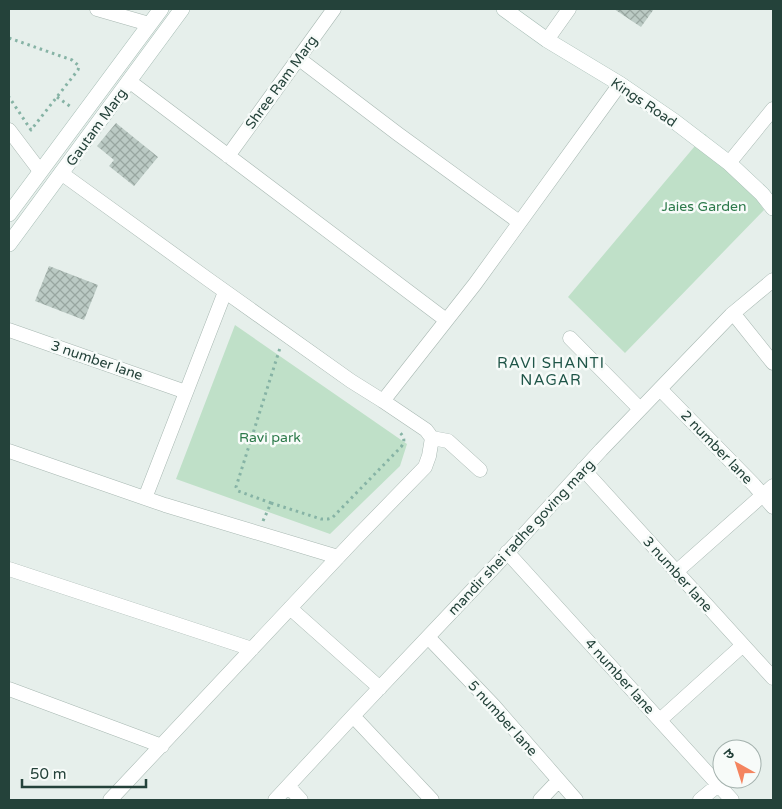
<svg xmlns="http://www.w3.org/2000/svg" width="782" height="809" font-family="'Varela Round','Noto Sans Devanagari',sans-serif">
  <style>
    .green { fill: #bfe0c8 }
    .building { fill: url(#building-cross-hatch) }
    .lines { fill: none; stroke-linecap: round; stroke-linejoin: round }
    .street-casing { stroke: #a8b8b2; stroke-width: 15 }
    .secondary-casing { stroke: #a4bbb3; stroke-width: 16 }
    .path { stroke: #86b3a5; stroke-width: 3; stroke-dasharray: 2.5 4; stroke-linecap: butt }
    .street { stroke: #fff; stroke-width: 14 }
    .secondary { stroke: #fff; stroke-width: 15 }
    .labels { text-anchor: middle; stroke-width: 5; stroke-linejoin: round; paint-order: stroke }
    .street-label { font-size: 14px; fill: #24423a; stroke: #f7fbf9 }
    .park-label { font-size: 14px; fill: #2d7a4b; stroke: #f7fbf9 }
    .neighbourhood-label { font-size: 15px; letter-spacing: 1px; fill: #1f5548; stroke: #f7fbf9 }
  </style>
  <defs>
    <pattern id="building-cross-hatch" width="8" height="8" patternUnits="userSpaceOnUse" patternTransform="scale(1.25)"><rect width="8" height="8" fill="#bbcac4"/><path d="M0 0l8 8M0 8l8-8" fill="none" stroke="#98a6a0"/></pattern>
  </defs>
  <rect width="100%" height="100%" fill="#e6efeb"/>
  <!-- green -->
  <path class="green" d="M705,134L735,168L764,210L625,353L568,297Z
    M235,325L407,444L400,466L330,534L176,479Z"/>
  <!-- building -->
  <path class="building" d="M614,9H654L641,27Z
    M116,123L158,157L134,186L109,166L114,160L97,146Z
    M49,266L98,285L84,320L35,301Z"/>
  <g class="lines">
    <!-- street casing -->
    <g class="street-casing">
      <path id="street" d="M97,9L149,24
        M547,40L569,9
        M298,58L398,134L519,222
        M129,81L446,320
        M9,130L40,171
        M228,156L334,9
        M729,163L773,109
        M61,173L209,280L351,381L383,401L426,430L432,438L429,456L425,467L355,539L110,800
        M733,313L773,363
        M9,330L186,392
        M570,338L640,409
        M660,389L754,485L773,507
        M383,401L475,284L620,84
        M432,438L448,441L480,470
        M9,451L165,505L338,557
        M583,469L773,678
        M145,498L225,292
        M507,552L732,800
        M9,569L252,649
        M676,572L773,486
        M290,608L380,688
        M428,637L494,706L576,800
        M9,689L162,746
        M353,716L432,800
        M660,720L743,645
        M288,786L301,800
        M275,800L353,716L498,563L601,450L731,315L773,280
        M540,800L558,781
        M700,800L718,785"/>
    </g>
    <!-- secondary casing -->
    <g class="secondary-casing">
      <path id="secondary" d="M504,9L547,40L620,84L674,121L729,163L762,194L773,208
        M9,214L161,9
        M9,244L182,9"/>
    </g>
    <!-- path -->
    <path class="path" d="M9,38L72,60L79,66L78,70L31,130L9,97
      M57,97L71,107
      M271,503L321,519H328L332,518L401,447C406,440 404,436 398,431
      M263,521L271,503L238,491L236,487L280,348"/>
    <!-- street -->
    <use href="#street" class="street"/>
    <!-- secondary -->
    <use href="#secondary" class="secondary"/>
  </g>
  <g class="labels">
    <!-- street labels -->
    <g class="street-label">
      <text transform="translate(281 82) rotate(-54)" y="5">Shree Ram Marg</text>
      <text transform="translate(644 102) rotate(34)" y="5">Kings Road</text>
      <text transform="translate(96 127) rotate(-54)" y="5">Gautam Marg</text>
      <text transform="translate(97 360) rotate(19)" y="5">3 number lane</text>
      <text transform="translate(717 447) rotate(46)" y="5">2 number lane</text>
      <text transform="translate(521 537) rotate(-47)" y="5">mandir shei radhe goving marg</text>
      <text transform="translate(678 574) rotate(48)" y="5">3 number lane</text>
      <text transform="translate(620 676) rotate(48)" y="5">4 number lane</text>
      <text transform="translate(503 718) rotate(48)" y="5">5 number lane</text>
    </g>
    <!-- park labels -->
    <g class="park-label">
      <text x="704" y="211">Jaies Garden</text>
      <text x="270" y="442">Ravi park</text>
    </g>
    <!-- neighbourhood labels -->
    <g class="neighbourhood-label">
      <text x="551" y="368">RAVI SHANTI<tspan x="551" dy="17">NAGAR</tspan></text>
    </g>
  </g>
  <!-- border -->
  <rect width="782" height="809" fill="none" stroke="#24423a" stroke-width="20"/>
  <!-- north arrow -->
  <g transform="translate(737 764) rotate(321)"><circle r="24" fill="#f7fbf9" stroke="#a3b1ad"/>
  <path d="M0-4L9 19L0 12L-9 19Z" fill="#f4845f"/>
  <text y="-8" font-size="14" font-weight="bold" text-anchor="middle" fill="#24423a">उ</text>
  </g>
  <!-- scale -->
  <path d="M22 779v8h124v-8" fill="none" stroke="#24423a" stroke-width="2.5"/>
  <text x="30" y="779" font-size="15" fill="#24423a" stroke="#f7fbf9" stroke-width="4" paint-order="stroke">50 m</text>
</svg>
